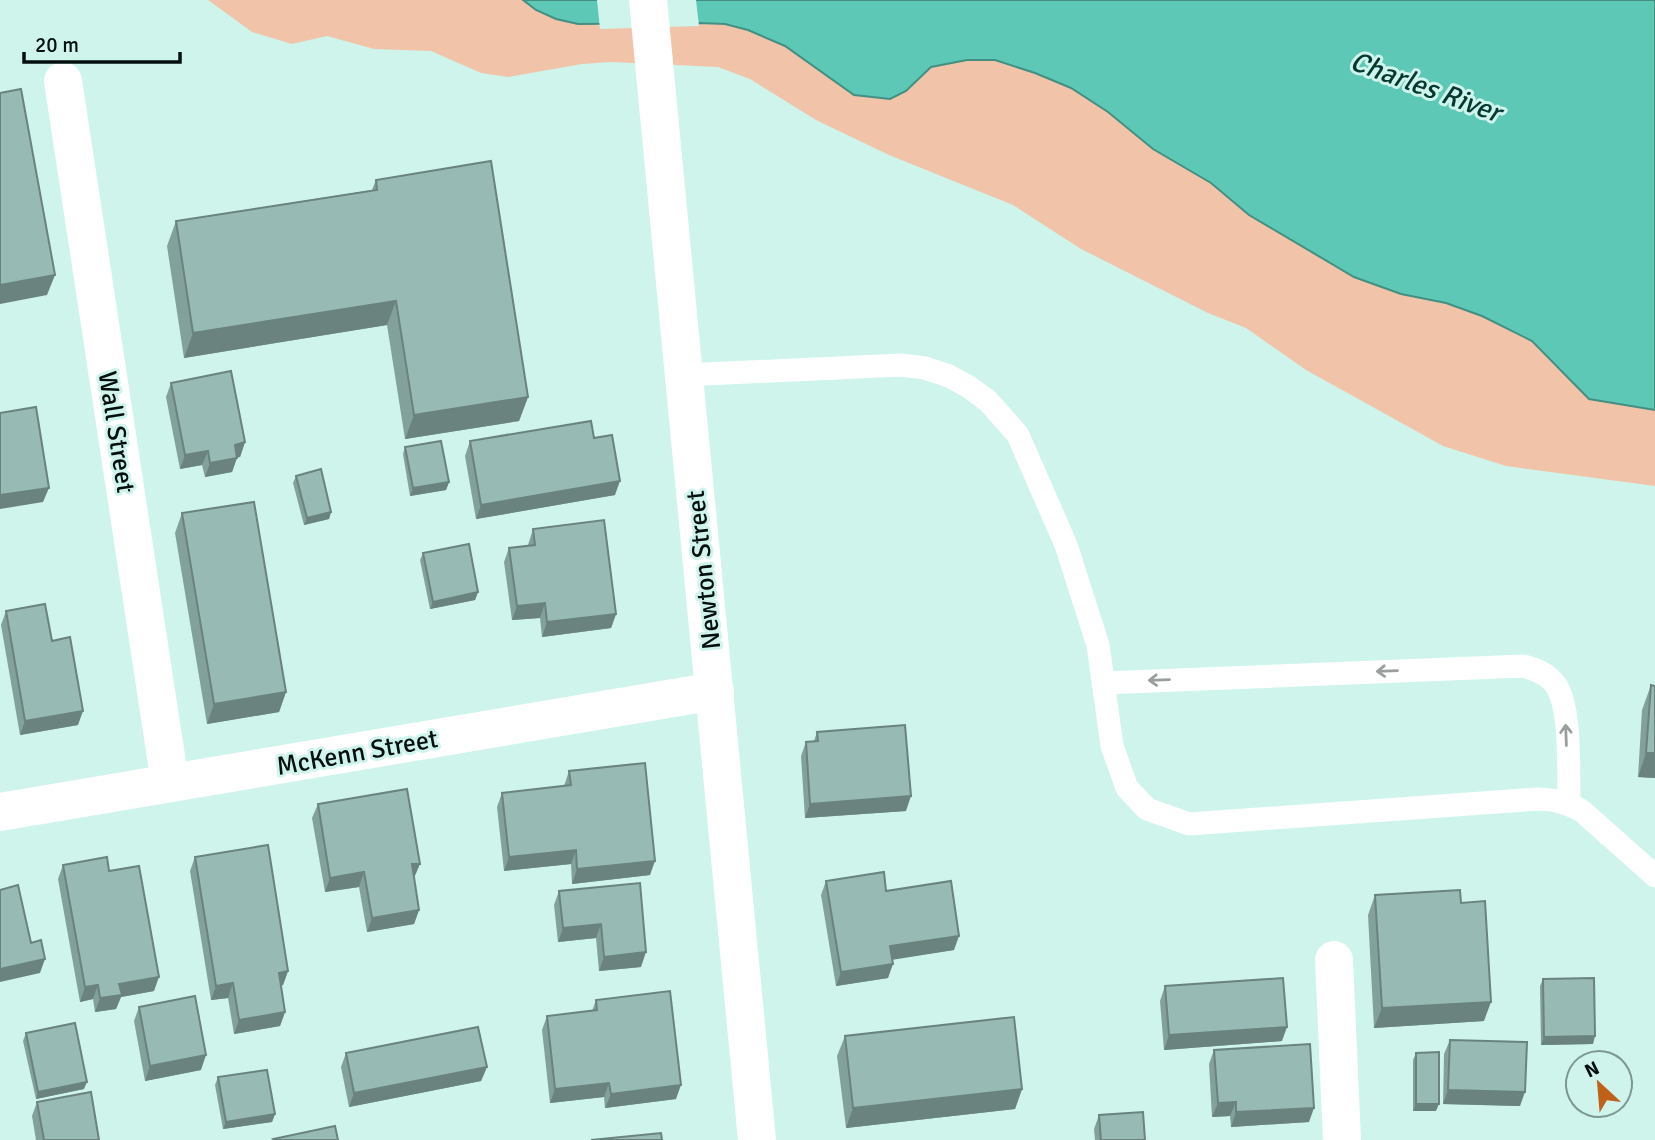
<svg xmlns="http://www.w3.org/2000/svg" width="1655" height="1140" font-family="Signika,sans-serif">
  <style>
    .green { fill: #f1c4aa }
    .water { fill: #5ec8b6; stroke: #439083; stroke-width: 2 }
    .pier { fill: #cef4ec }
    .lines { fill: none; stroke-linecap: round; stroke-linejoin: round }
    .lane { stroke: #fff; stroke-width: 23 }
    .street { stroke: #fff; stroke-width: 38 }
    .secondary { stroke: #fff; stroke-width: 38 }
    .wall { fill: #82a19b }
    .shaded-wall { fill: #6a837e }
    .building { fill: #97bbb4; stroke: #6a837e; stroke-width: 2 }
    .oneway { stroke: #9a9f9e }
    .labels { text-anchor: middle; stroke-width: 6; stroke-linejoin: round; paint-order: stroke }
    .street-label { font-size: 26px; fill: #030f0d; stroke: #cef4ec }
    .water-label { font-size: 28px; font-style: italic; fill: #043831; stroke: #cef4ec }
  </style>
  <rect width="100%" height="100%" fill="#cef4ec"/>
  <!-- green -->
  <path class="green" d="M208,0H523L536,10L555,19L578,24L699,23L725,24L748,30L785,46L853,95L890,99L906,91L932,67L967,60H995L1035,73L1071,88L1108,112L1153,149L1211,183L1249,215L1446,303L1482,316L1532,341L1589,399L1655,410V486L1506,466L1443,446L1306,370L1246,328L1208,313L1081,249L1013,205L889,155L816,120L750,79L718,67L611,62L582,64L508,77L481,73L431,51L374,49L327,36L292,44L252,32Z"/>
  <!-- water -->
  <path class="water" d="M523,0H1655V410L1589,399L1532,341L1482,316L1446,303L1401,294L1354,277L1249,215L1211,183L1153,149L1108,112L1071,88L1035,73L995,60H967L931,67L906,91L890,99L854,95L785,46L748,30L725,24L699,23L578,24L556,19L536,10Z"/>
  <!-- pier -->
  <path class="pier" d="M597,0H696L699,26L600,29Z"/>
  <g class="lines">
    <!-- lane -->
    <path class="lane" d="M684,375L901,365L925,368L949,376L969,387L988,401L1018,435L1066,545L1098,645L1112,746L1127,788L1147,809L1189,824L1538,799C1555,800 1567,802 1582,811L1655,876
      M1103,683L1523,666C1535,669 1547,673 1555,684C1572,707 1568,773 1569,803"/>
    <!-- street -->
    <path class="street" d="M63,81L170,783
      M0,812L715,691
      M1334,960L1342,1140"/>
    <!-- secondary -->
    <path class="secondary" d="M648,0L757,1140"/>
  </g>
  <!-- wall -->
  <path class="wall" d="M376,180L528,397L519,421L405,439L387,325L184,358L167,246L176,221L372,190Z
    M171,383L245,442L240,457H237L232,472L205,477L202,465L180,469L166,397Z
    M594,438L615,495L476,519L465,456L470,441Z
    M405,447L449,482L446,490L410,496L403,454Z
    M296,476L331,512L329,519L304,525L293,483Z
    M182,513L286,692L279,712L207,724L175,533Z
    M533,529L616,614L611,628L542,637L540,618L512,620L504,562L509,548L528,545Z
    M423,553L478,592L475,600L430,609L420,560Z
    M6,611L52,641L78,725L20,735L1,625Z
    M1651,685L1655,778L1638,777L1642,710Z
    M817,732L906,811L805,818L801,756L806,742L814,741Z
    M569,771L650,875L572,884L571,864L504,871L497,807L502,793L564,786Z
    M318,804L414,878L419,910L414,924L367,932L359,887L325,892L312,818Z
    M195,857L288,971L283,985L281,986L285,1012L280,1026L234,1034L228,998L211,1000L190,871Z
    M63,865L109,871L154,991L121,997L116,1009L95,1012L93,999L80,1002L58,879Z
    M826,881L886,891L954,950L892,959L888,978L836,986L821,895Z
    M640,883L641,967L599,971L596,938L558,942L554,905L559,891Z
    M1375,895L1484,1021L1374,1028L1368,915Z
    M1543,979L1593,1044L1541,1045L1540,986Z
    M1165,986L1282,1041L1164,1050L1160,1001Z
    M596,1000L676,1099L605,1108L604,1097L550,1103L542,1030L547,1016L592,1011Z
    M139,1007L201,1070L145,1081L134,1021Z
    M26,1033L84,1089L36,1099L23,1041Z
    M845,1036L1022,1089L1015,1109L846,1128L837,1056Z
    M1450,1040L1520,1106L1443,1104L1444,1054Z
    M1214,1050L1309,1122L1231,1127L1230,1116L1212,1117L1209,1064Z
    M346,1053L487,1067L481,1081L349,1107L341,1067Z
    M1416,1053L1436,1111H1413V1060Z
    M218,1077L275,1114L272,1122L223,1129L215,1085Z
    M37,1102L99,1140H36L32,1116Z
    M1099,1115L1145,1140H1095L1094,1129Z"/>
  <!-- shaded-wall -->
  <path class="shaded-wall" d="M55,275L47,295L0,304V285Z
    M396,301L387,325L184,358L193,333Z
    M528,397L519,421L405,439L414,415Z
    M245,442L240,457L229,459L235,445Z
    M208,451L202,465L180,469L185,455Z
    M237,458L232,472L205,477L210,463Z
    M620,481L615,495L476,519L481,505Z
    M449,482L446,490L410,496L413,488Z
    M49,488L43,502L0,509V495Z
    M331,512L329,519L304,525L307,518Z
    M478,592L475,600L430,609L433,602Z
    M545,603L540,618L512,620L517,606Z
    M616,614L611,628L542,637L547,622Z
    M286,692L279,712L207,724L214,704Z
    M83,711L78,725L20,735L25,721Z
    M1646,753H1655V778L1638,777Z
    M911,796L906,811L805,818L810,804Z
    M576,850L571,864L504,871L509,857Z
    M655,861L650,875L572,884L577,869Z
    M412,864H420L414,878Z
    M364,872L359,887L325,892L330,878Z
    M419,910L414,924L367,932L372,918Z
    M601,924L596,938L558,942L563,928Z
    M959,936L954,950L885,961L890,946Z
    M646,952L641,967L599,971L604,957Z
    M45,959L40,973L0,982V969Z
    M893,964L888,978L836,986L841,972Z
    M288,971L283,985L274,987L279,973Z
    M159,977L154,991L121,997L116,1009L95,1012L100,998L119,984Z
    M233,983L228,998L211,1000L216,986Z
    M98,985L93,999L80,1002L85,987Z
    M1491,1002L1484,1021L1374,1028L1382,1008Z
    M285,1012L280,1026L234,1034L239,1020Z
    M1287,1027L1282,1041L1164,1050L1169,1035Z
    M1595,1036L1593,1044L1541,1045L1544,1037Z
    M206,1055L201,1070L145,1081L150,1066Z
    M487,1067L481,1081L349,1107L354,1093Z
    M87,1082L84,1089L36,1099L38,1092Z
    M609,1083L604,1097L550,1103L555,1089Z
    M681,1085L676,1099L605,1108L611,1094Z
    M1022,1089L1015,1109L846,1128L853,1108Z
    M1448,1090L1525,1092L1520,1106L1443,1104Z
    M1236,1102L1230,1116L1212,1117L1218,1103Z
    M1416,1104H1439L1436,1111H1413Z
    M1314,1108L1309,1122L1231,1127L1236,1112Z
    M275,1114L272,1122L223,1129L226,1122Z"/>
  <!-- building -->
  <path class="building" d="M21,89L55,275L0,285V93Z
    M491,161L528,397L414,415L396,301L193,333L176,221L377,190L376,180Z
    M231,371L245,442L235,445L237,458L210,463L208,451L185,455L171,383Z
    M36,407L49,488L0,495V413Z
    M591,421L594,438L612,435L620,481L481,505L470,441Z
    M441,441L449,482L413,488L405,447Z
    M321,469L331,512L307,518L296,476Z
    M254,502L286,692L214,704L182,513Z
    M604,520L616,614L547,622L545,603L517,606L509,548L535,545L533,529Z
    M469,544L478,592L433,602L423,553Z
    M45,604L52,641L70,637L83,711L25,721L6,611Z
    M1651,685L1655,686V753H1646Z
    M905,725L911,796L810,804L806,742L818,741L817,732Z
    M645,763L655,861L577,869L576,850L509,857L502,793L571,785L569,771Z
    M407,789L420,864H412L419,910L372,918L364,872L330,878L318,804Z
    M268,845L288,971L279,973L285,1012L239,1020L233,983L216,986L195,857Z
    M107,857L109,871L139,866L159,977L119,984L122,995L100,998L98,985L85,987L63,865Z
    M884,872L886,891L951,881L959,936L890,946L893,964L841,972L826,881Z
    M640,883L646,952L604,957L601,924L563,928L559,891Z
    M18,885L31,943L41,940L45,959L0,969V890Z
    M1460,890L1461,903L1485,901L1491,1002L1382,1008L1375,895Z
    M1283,978L1287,1027L1169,1035L1165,986Z
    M1594,978L1595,1036L1544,1037L1543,979Z
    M670,991L681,1085L611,1094L609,1083L555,1089L547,1016L597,1010L596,1000Z
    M195,996L206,1055L150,1066L139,1007Z
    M1014,1017L1022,1089L853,1108L845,1036Z
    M75,1023L87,1082L38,1092L26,1033Z
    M478,1027L487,1067L354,1093L346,1053Z
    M1450,1040L1527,1042L1525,1092L1448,1090Z
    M1310,1044L1314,1108L1236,1112V1102L1218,1103L1214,1050Z
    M1439,1052V1104H1416V1053Z
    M267,1070L275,1114L226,1122L218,1077Z
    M91,1092L99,1140H44L37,1102Z
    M1143,1112L1145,1140H1101L1099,1115Z
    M335,1126L338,1140H274L273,1139Z
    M661,1133L662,1140H591Z"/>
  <!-- one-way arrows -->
  <defs><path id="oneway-shaft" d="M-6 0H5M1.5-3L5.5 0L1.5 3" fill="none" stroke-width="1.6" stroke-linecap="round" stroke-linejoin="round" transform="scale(1.75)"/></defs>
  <g class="oneway">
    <use href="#oneway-shaft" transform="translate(1387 671) rotate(178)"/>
    <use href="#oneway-shaft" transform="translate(1159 680) rotate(178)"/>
    <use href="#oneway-shaft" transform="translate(1566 735) rotate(-92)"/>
  </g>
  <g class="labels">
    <!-- street labels -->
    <g class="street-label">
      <text transform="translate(117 432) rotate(81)" y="9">Wall Street</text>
      <text transform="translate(703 570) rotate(-96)" y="9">Newton Street</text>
      <text transform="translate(357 752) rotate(-10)" y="9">McKenn Street</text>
    </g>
    <!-- water labels -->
    <g class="water-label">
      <text transform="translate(1426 86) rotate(20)" y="10">Charles River</text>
    </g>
  </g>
  <!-- north arrow -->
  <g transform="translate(1599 1084) rotate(334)"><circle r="33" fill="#cef4ec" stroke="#7d9893" stroke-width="2"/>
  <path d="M0-5L12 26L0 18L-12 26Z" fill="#c0611a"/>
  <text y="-10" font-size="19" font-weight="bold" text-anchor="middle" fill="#030f0d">N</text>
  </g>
  <!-- scale -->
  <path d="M24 52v10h156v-10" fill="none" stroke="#030f0d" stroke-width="3.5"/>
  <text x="35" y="52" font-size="21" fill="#030f0d" stroke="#cef4ec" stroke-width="5" paint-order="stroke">20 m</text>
</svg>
